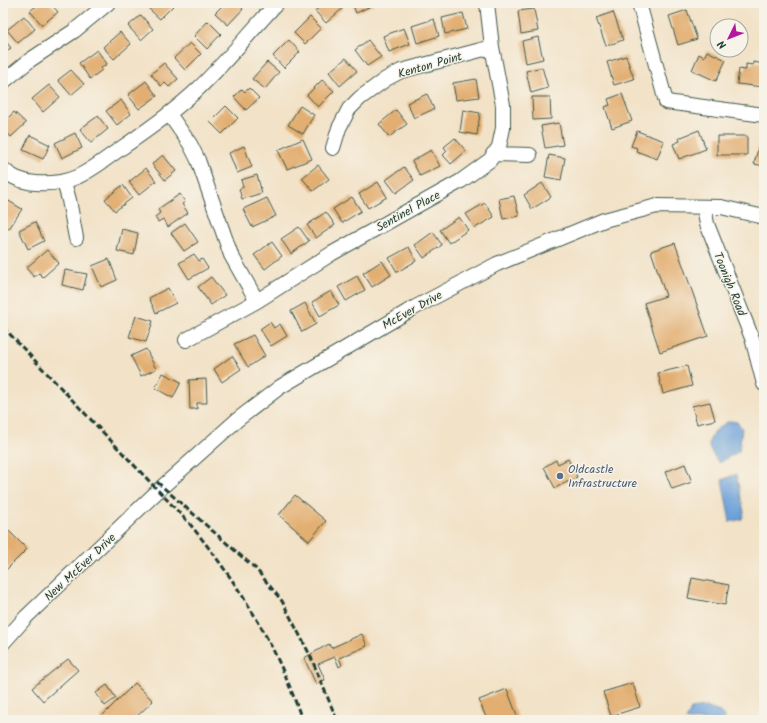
<svg xmlns="http://www.w3.org/2000/svg" width="767" height="723" font-family="Kalam,sans-serif">
  <style>
    .water { fill: #6da1d9; stroke: #466f86 }
    .building { fill: #e2ae71 }
    .lines { fill: none; stroke-linecap: round; stroke-linejoin: round }
    .minor-casing { stroke: #3f564a; stroke-width: 16 }
    .minor { stroke: #fff; stroke-width: 14 }
    .rail { stroke: #1f3d34; stroke-width: 3; stroke-dasharray: 6 3; stroke-linecap: butt }
    .service-dot { fill: #5c6f8a; stroke: #f7f3e8; stroke-width: 1.5 }
    .labels { text-anchor: middle; stroke-width: 3; stroke-linejoin: round; paint-order: stroke }
    .street-label { font-size: 12px; fill: #1f3d34; stroke: #f7f3e8 }
    .service-label { font-size: 12px; fill: #4e5e75; stroke: #f7f3e8; text-anchor: start }
  </style>
  <rect width="100%" height="100%" fill="#f7f3e8"/>
  <filter id="ink" filterUnits="userSpaceOnUse"><feTurbulence type="fractalNoise" baseFrequency=".025" numOctaves="2"/><feDisplacementMap in="SourceGraphic" scale="8" xChannelSelector="R" yChannelSelector="G"/><feConvolveMatrix kernelMatrix="1 2 1 2 8 2 1 2 1" color-interpolation-filters="sRGB"/></filter>
  <filter id="wash" filterUnits="userSpaceOnUse"><feTurbulence type="fractalNoise" baseFrequency=".012" numOctaves="4" result="noise"/><feDisplacementMap in="SourceGraphic" scale="16" xChannelSelector="R" yChannelSelector="G"/><feGaussianBlur stdDeviation="0.9" result="paint"/><feColorMatrix in="noise" values="0 0 0 0 0 0 0 0 0 0 0 0 0 0 0 0 0 1.4 0 .05"/><feComposite in="paint" operator="in"/></filter>
  <g filter="url(#wash)">
    <rect width="100%" height="100%" fill="#f2e2c7"/>
    <!-- water -->
    <path class="water" d="M730,421L737,422L742,428L739,451L719,463C716,459 712,454 710,450C705,437 720,425 730,421Z
      M736,474L744,512L742,519L730,522L722,480Z
      M705,707L720,712L725,718L724,720H686L691,709Z"/>
    <g id="blocks">
      <!-- building -->
      <path class="building" d="M40,3H50L58,12L42,25L30,11Z
        M153,3H176L160,19L148,8Z
        M225,3H237L243,9L228,25L215,13Z
        M324,3H338L343,8L326,23L315,11Z
        M352,3H374L375,4L356,13Z
        M593,3H606V4L593,6Z
        M534,9L538,31L521,34L518,11Z
        M687,10L697,39L678,45L669,16Z
        M613,12L623,40L606,46L596,18Z
        M463,13L467,29L445,34L442,18Z
        M141,15L153,29L141,40L128,26Z
        M24,16L35,29L18,43L7,30Z
        M310,17L321,28L305,44L294,33Z
        M434,19L439,36L417,43L412,26Z
        M208,21L221,34L207,49L194,36Z
        M404,28L410,44L389,52L383,36Z
        M120,32L131,44L114,59L103,47Z
        M538,37L543,59L526,63L522,41Z
        M3,38L11,48L3,54Z
        M289,40L300,52L284,68L273,56Z
        M368,40L381,57L367,66L355,50Z
        M190,43L201,54L185,70L174,58Z
        M97,50L107,64L101,68L102,70L90,79L79,63Z
        M707,51L726,60L716,81L692,70L699,54L704,57Z
        M626,56L634,79L614,85L607,62Z
        M346,58L357,71L340,86L329,72Z
        M267,62L279,72L265,89L252,79Z
        M753,62L764,64V87L737,84L739,69L746,70V64L753,65Z
        M164,63L178,79L169,87L165,83L161,86L151,74Z
        M542,67L548,88L531,93L526,71Z
        M71,70L84,84L71,95L58,80Z
        M476,79L479,97L456,100L453,83Z
        M322,80L334,91L318,107L307,95Z
        M146,81L157,96L139,109L128,95Z
        M49,85L60,97L43,112L32,99Z
        M249,88L259,98L246,110L234,97L242,89L245,92Z
        M427,94L434,109L414,118L407,103Z
        M622,94L632,121L612,128L605,107L610,105L608,99Z
        M532,97H550L551,119L533,120Z
        M121,100L131,114L117,125L106,111Z
        M226,106L238,118L222,134L210,122Z
        M300,106L314,115L303,134L288,125Z
        M396,110L407,124L389,137L379,124Z
        M463,110L480,113L477,135L460,132Z
        M14,112L26,123L11,137L3,128V123Z
        M98,116L108,129L91,143L80,129Z
        M559,123L563,145L545,148L541,126Z
        M699,130L706,149L679,159L673,144L680,141L679,138Z
        M637,131L664,141L657,159L636,151L637,148L631,146Z
        M75,133L82,148L62,158L55,143Z
        M30,135L50,145L43,159L23,150Z
        M717,136H747V155H717Z
        M761,137L764,138V166L754,164Z
        M455,138L466,151L451,164L443,155L447,151L444,147Z
        M303,139L312,159L287,169L278,150Z
        M244,146L252,167L237,173L229,153Z
        M431,150L440,166L420,176L412,161Z
        M163,155L176,171L165,180L152,164Z
        M549,155L565,158L561,180L545,177Z
        M318,165L329,179L313,191L302,178Z
        M404,167L414,180L396,193L386,180Z
        M146,168L156,181L139,195L129,182Z
        M257,175L262,193L242,199L239,189L243,187L241,180Z
        M378,182L387,197L368,208L359,194Z
        M542,183L551,197L532,209L524,195Z
        M123,185L132,198L115,211L105,199Z
        M180,194L185,202L182,204L188,213L168,227L163,219L158,222L155,217L160,213L158,209Z
        M514,196L519,216L503,219L499,199Z
        M352,197L361,211L342,223L333,209Z
        M267,198L276,216L252,227L243,209Z
        M7,200L22,209L9,229L3,225V206Z
        M485,203L494,217L475,228L466,214Z
        M326,212L335,225L316,238L307,225Z
        M459,217L468,230L449,243L440,230Z
        M35,222L44,241L28,249L19,230Z
        M185,223L198,242L184,251L171,233Z
        M299,227L309,241L291,254L281,239Z
        M122,229L138,233L134,255L117,251Z
        M433,232L442,245L424,258L415,245Z
        M272,242L282,256L265,269L254,255Z
        M675,243L708,336L660,352L644,303L666,296L651,251Z
        M409,247L416,261L397,272L389,258Z
        M47,250L59,263L43,277L39,273L34,277L26,268Z
        M194,254L199,261L202,259L208,268L189,279L179,263Z
        M109,259L117,280L101,287L92,266Z
        M382,261L391,275L372,287L363,273Z
        M65,270L87,274L83,290L62,285Z
        M357,276L365,290L346,301L338,287Z
        M211,277L225,295L211,305L198,287Z
        M168,288L176,303L156,313L149,298Z
        M331,291L339,305L320,316L312,302Z
        M305,303L316,324L302,332L291,311Z
        M136,316L153,321L146,342L129,337Z
        M270,322L274,328L280,324L287,336L271,346L260,329Z
        M253,335L265,356L248,367L234,344Z
        M146,349L156,369L141,376L131,356Z
        M232,356L241,369L222,382L214,369Z
        M687,366L692,386L663,394L658,373Z
        M163,373L181,382L173,398L155,388Z
        M206,379L207,403H197V409H190L189,380Z
        M710,402L715,420L697,424L692,406Z
        M568,459L577,477L555,488L544,467L556,460L558,464Z
        M685,464L692,482L672,489L665,472Z
        M295,495L326,521L309,541L279,515Z
        M6,528L27,549L3,573V531Z
        M692,578L729,585L725,605L688,598Z
        M362,634L367,646L339,658L342,665L339,667L335,657L318,664L325,680L316,684L304,658L329,644L331,648Z
        M68,659L78,670L43,701L32,688Z
        M135,683L153,701L133,720H102L100,718Z
        M633,683L640,707L611,716L603,692Z
        M107,685L116,698L105,706L96,693Z
        M507,689L518,718L512,720H487L479,700Z"/>
    </g>
  </g>
  <g filter="url(#ink)">
    <use href="#blocks" fill-opacity="0" stroke="#3f564a" stroke-width="1"/>
    <g class="lines">
      <!-- minor casing -->
      <g class="minor-casing">
        <path id="minor" d="M639,3L666,102L764,115
          M3,82L30,60L74,31L108,3
          M169,114L190,144L198,160L231,255L257,301
          M333,148L339,128L349,109L360,98L386,79L401,71L492,47
          M493,154L530,155
          M3,169C12,178 23,182 36,183C74,186 90,170 120,149C148,130 175,111 199,88C227,61 251,31 277,3
          M64,182L69,200L76,238
          M704,207L707,224L752,338L764,384
          M186,340L257,301L331,254L461,181L490,160L499,147L503,128V105L492,47L487,3
          M3,643L26,617L162,487L237,420L280,387L412,309L497,264L604,220L657,206L721,207L764,217"/>
      </g>
      <!-- minor -->
      <use href="#minor" class="minor"/>
      <!-- rail -->
      <path class="rail" d="M3,327L189,523C239,584 277,645 302,720
        M157,482L256,569L282,601L310,655L337,720"/>
    </g>
  </g>
  <!-- markers -->
  <circle class="service-dot" cx="560" cy="476" r="4"/>
  <g class="labels">
    <!-- street labels -->
    <g class="street-label">
      <text transform="translate(430 65) rotate(-16)" y="4">Kenton Point</text>
      <text transform="translate(408 211) rotate(-29)" y="4">Sentinel Place</text>
      <text transform="translate(730 284) rotate(68)" y="4">Toonigh Road</text>
      <text transform="translate(412 310) rotate(-29)" y="4">McEver Drive</text>
      <text transform="translate(80 567) rotate(-43)" y="4">New McEver Drive</text>
    </g>
    <!-- service labels -->
    <g class="service-label">
      <text x="568" y="473">Oldcastle<tspan x="568" dy="14">Infrastructure</tspan></text>
    </g>
  </g>
  <!-- margin -->
  <rect width="767" height="723" fill="none" stroke="#f7f3e8" stroke-width="16"/>
  <!-- north arrow -->
  <g transform="translate(729 38) rotate(227)"><circle r="19" fill="#f7f3e8" stroke="#a1aaa0"/>
  <path d="M0-3L7 15L0 10L-7 15Z" fill="#b5179e"/>
  <text y="-6" font-size="11" font-weight="bold" text-anchor="middle" fill="#1f3d34">N</text>
  </g>
</svg>
